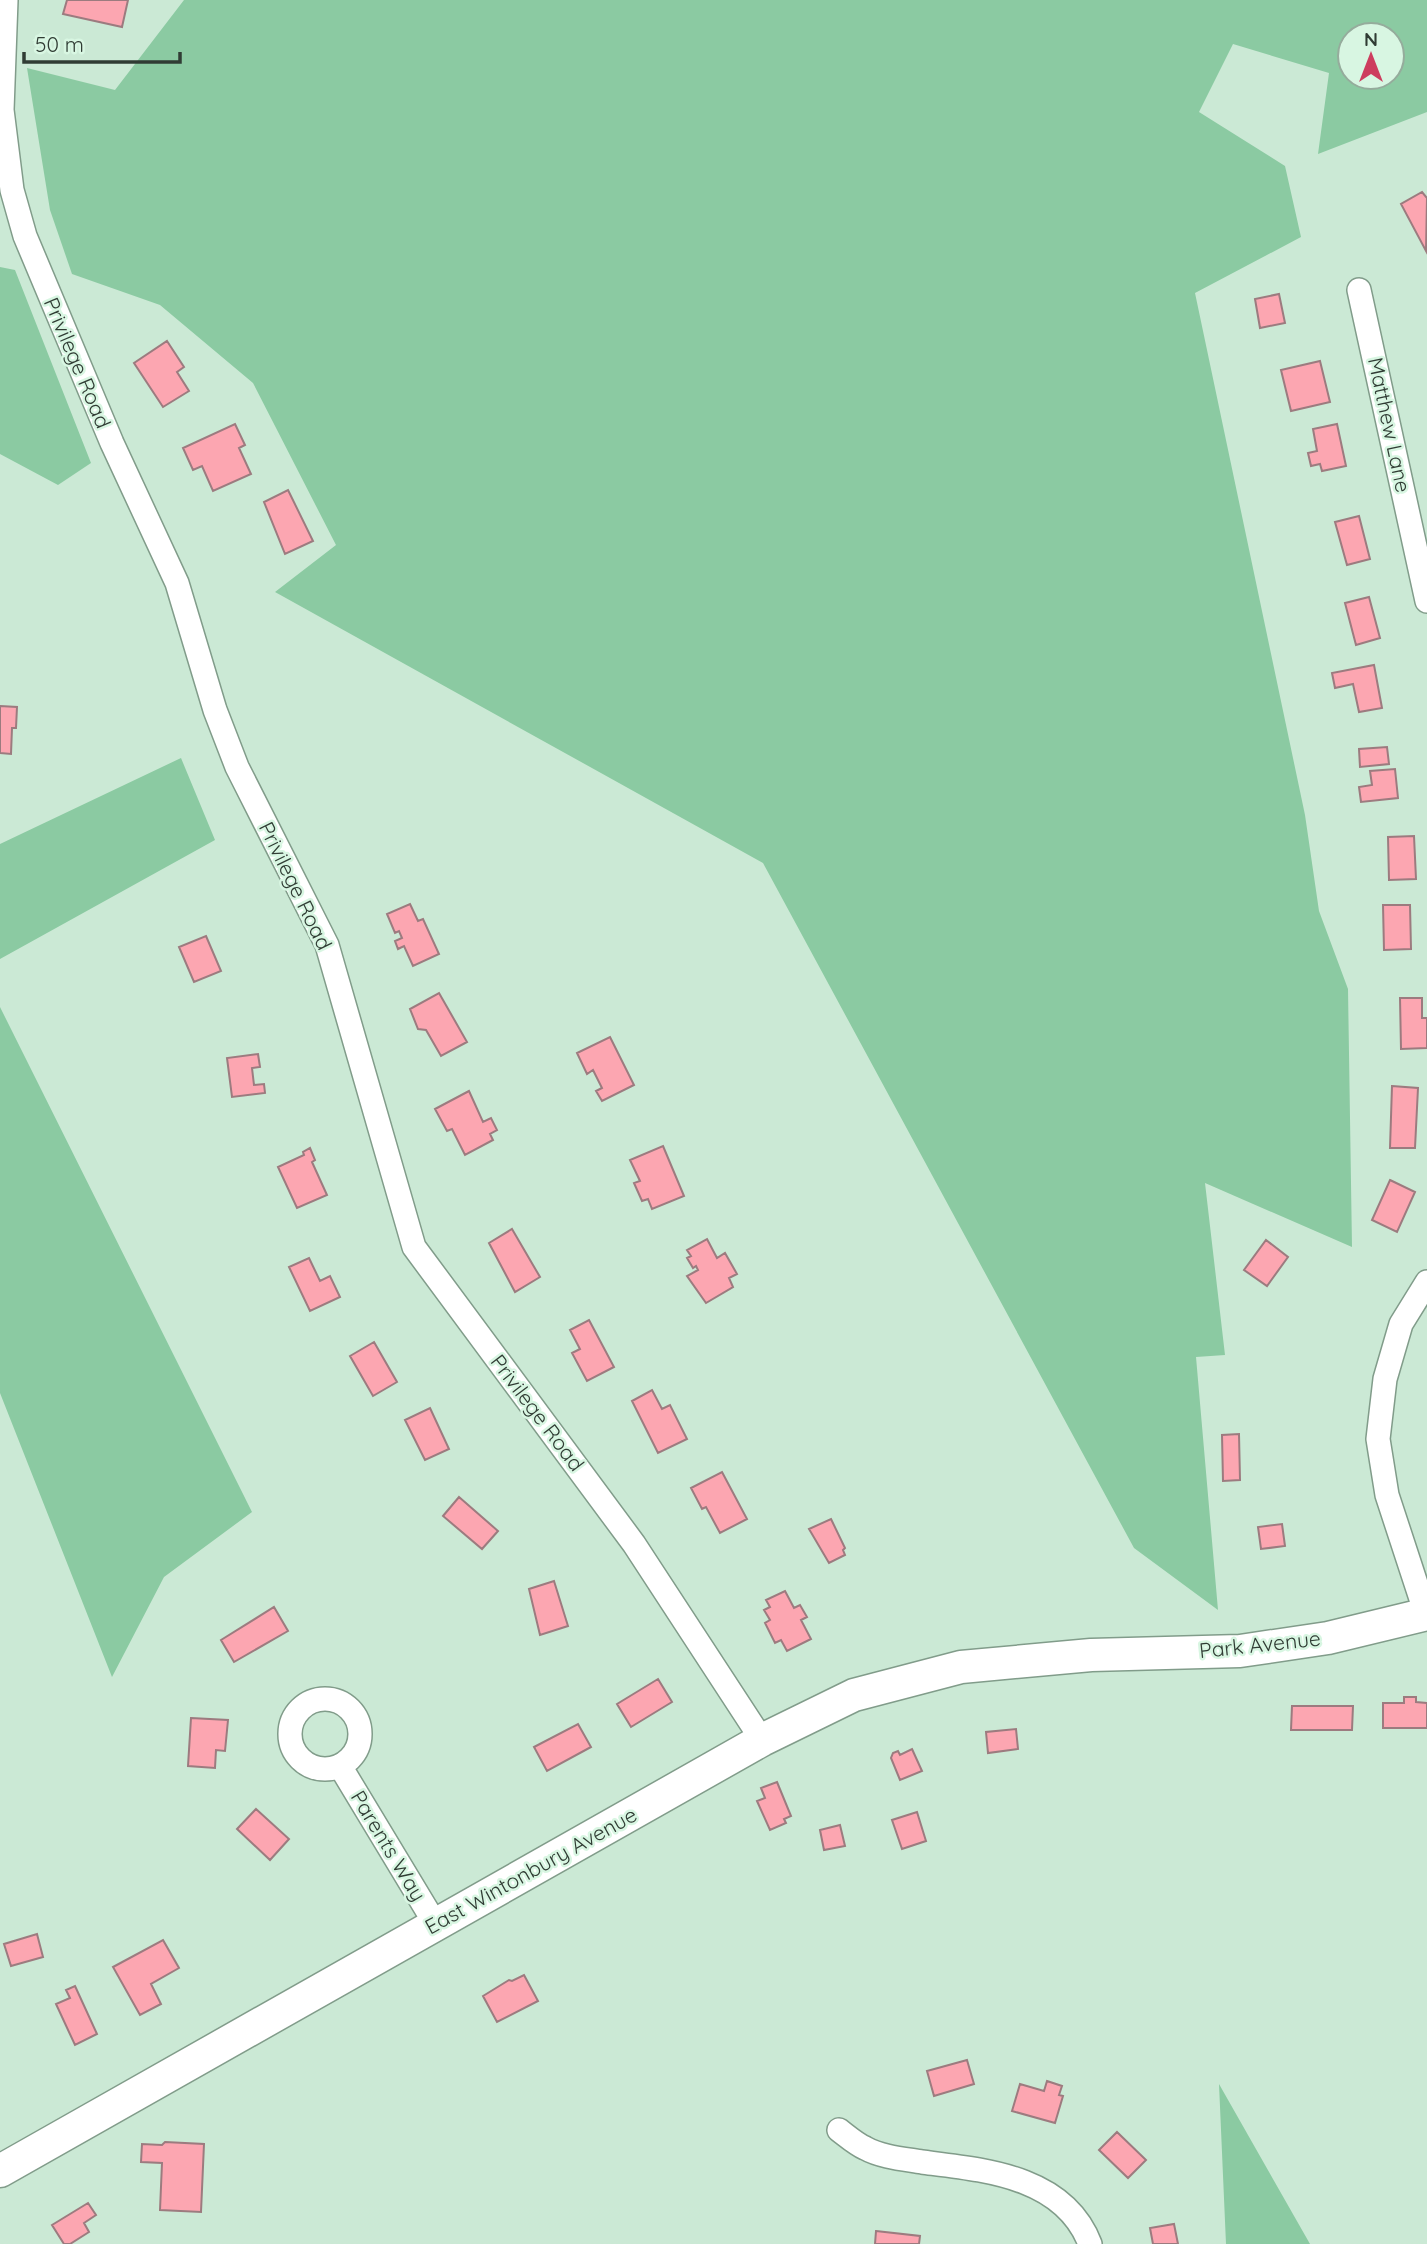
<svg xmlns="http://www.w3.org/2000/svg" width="1427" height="2244" font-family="Quicksand,sans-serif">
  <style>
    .green { fill: #8bcaa2; fill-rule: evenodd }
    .building { fill: #fca6b1; stroke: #9c7b7f; stroke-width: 2 }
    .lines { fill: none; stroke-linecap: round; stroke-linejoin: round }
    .street-casing { stroke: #819c8a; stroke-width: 26 }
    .secondary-casing { stroke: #819c8a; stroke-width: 35 }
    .street { stroke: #fff; stroke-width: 23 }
    .secondary { stroke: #fff; stroke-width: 32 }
    .labels { text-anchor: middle; stroke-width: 5; stroke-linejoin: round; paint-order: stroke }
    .street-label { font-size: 21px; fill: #303c34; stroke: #d8f6e2 }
  </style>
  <rect width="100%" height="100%" fill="#cbe9d5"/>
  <!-- green -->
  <path class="green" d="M184,0H1427V112L1318,154L1329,73L1233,44L1199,112L1285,166L1301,237L1195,293L1305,815L1319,911L1348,989L1352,1247L1205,1183L1225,1355L1196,1357L1218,1610L1134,1548L763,863L275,592L336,545L253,383L160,305L72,274L50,210L27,68L115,90ZM1350,35H1392V77H1350Z
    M0,267L15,270L91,463L58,485L0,454Z
    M181,758L215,840L0,959V844Z
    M0,1007L252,1512L164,1577L112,1677L0,1393Z
    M1219,2084L1310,2244H1226Z"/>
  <!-- building -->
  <path class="building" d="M67,0H128L122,27L63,14Z
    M1422,192L1427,198L1426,251L1401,204Z
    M1279,294L1285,323L1260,328L1255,299Z
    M167,341L184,367L177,372L189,391L163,407L134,363Z
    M1320,361L1330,402L1291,411L1281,370Z
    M235,424L245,445L239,448L251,474L213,491L202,466L193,470L183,448Z
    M1337,424L1346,466L1322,471L1320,464L1311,466L1308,453L1317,451L1313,429Z
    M288,490L313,541L285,554L264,502Z
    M1359,516L1370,559L1347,565L1335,522Z
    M1369,597L1380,638L1356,645L1345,603Z
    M1374,665L1382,708L1359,712L1353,684L1335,688L1332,673Z
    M0,706L17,707L16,728H12L11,754L0,753Z
    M1387,747L1389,764L1360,767L1359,749Z
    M1395,769L1398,798L1361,802L1359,787L1372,785L1370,771Z
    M1414,836L1416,879L1389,880L1388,837Z
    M410,904L418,921L423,919L439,954L413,966L404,946L398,949L395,941L402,938L399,931L395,933L387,914Z
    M1383,905H1410L1411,949L1384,950Z
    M206,936L221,971L194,982L179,947Z
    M439,993L467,1042L441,1056L426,1030L418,1029L410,1009Z
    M1400,998H1422V1018H1427V1048L1401,1049Z
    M610,1037L634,1085L602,1101L596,1091L602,1088L593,1070L587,1074L577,1053Z
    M258,1054L260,1067L252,1068L254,1085L264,1084L265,1093L232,1097L227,1058Z
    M1392,1086L1418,1088L1415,1148H1390Z
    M469,1091L483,1122L491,1118L497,1130L490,1134L493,1140L465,1155L452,1129L447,1131L435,1109Z
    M663,1146L684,1196L652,1209L648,1199L642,1201L634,1183L640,1181L630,1160Z
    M310,1148L315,1160L312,1162L327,1195L297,1208L278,1167L304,1155L303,1152Z
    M1390,1180L1415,1192L1397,1232L1372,1220Z
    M512,1229L540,1277L515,1292L489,1243Z
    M707,1239L717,1258L725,1253L737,1274L729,1278L733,1287L706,1303L687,1276L698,1270L696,1266L693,1268L687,1258L691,1256L687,1250Z
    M1266,1240L1288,1257L1267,1286L1244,1270Z
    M309,1258L320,1281L330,1276L340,1297L310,1311L289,1267Z
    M589,1320L614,1367L587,1381L572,1353L580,1349L570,1330Z
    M374,1342L397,1382L373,1396L350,1356Z
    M652,1390L662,1409L670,1405L687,1439L658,1453L632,1401Z
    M430,1408L449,1449L425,1460L405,1420Z
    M1239,1434L1240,1480L1223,1481L1222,1435Z
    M722,1472L747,1519L720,1533L706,1507L702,1509L691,1488Z
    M459,1497L498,1531L482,1549L443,1516Z
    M831,1519L845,1548L843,1550L845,1555L829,1563L809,1529Z
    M1282,1524L1285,1546L1261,1549L1258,1527Z
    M554,1581L568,1626L540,1635L529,1589Z
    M785,1591L794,1608L800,1605L807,1617L801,1620L811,1639L787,1651L781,1640L775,1643L765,1623L770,1620L764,1610L770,1607L766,1600Z
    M274,1607L288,1631L234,1662L221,1640Z
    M658,1679L672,1702L631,1727L617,1704Z
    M1404,1697H1416V1702L1427,1703V1728H1383V1703H1404Z
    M1292,1706H1353L1352,1730H1291Z
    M191,1718L228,1720L225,1751L216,1750L215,1768L188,1766Z
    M578,1724L591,1747L547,1771L534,1747Z
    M1016,1729L1018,1749L988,1753L986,1732Z
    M912,1749L922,1771L900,1780L891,1758L893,1753L898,1751L900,1755Z
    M777,1782L791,1816L784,1819L786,1823L770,1830L757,1801L765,1798L761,1788Z
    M256,1809L289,1839L270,1860L237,1829Z
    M917,1812L926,1841L902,1849L892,1820Z
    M840,1825L845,1846L824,1850L820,1830Z
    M37,1934L43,1957L11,1966L4,1944Z
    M163,1940L179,1968L151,1984L161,2004L140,2015L113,1967Z
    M524,1975L538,2001L497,2022L483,1996L509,1980L512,1981Z
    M75,1986L97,2034L75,2045L56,2004L70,1998L66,1990Z
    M967,2060L974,2084L934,2096L927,2071Z
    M1047,2081L1062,2086L1059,2095L1063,2096L1055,2123L1012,2111L1020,2084L1044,2091Z
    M1117,2132L1146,2160L1128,2178L1099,2150Z
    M165,2142L204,2144L201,2212L160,2210L162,2163L141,2162L142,2144L162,2145Z
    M88,2203L96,2215L84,2223L89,2232L70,2244H64L52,2225Z
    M1174,2224L1178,2244H1153L1150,2228Z
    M876,2231L920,2236L919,2244H875Z"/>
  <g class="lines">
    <!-- street casing -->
    <g class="street-casing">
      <path id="street" d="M6,0L2,110L12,190L25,236L112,443L177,583L215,710L237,767L327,945L414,1247L634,1544L762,1740
        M1359,290L1427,601
        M1426,1614L1387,1495L1378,1439L1385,1379L1401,1324L1427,1282
        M290 1734a35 35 0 1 1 70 0a35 35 0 1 1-70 0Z
        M340,1766L436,1925
        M839,2130C847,2136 856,2144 865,2148C881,2157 904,2159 922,2162C985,2170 1064,2176 1090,2244"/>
    </g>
    <!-- secondary casing -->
    <g class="secondary-casing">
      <path id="secondary" d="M0,2171L762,1740L854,1695L961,1667L1091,1655L1240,1651L1328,1638L1427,1614"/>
    </g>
    <!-- street -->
    <use href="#street" class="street"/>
    <!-- secondary -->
    <use href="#secondary" class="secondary"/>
  </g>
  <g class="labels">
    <!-- street labels -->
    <g class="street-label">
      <text transform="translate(77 363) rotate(67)" y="7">Privilege Road</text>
      <text transform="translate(1389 425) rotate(78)" y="7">Matthew Lane</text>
      <text transform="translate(295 886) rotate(64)" y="7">Privilege Road</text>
      <text transform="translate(537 1413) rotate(53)" y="7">Privilege Road</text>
      <text transform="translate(1260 1645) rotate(-6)" y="7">Park Avenue</text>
      <text transform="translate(388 1846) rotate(59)" y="7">Parents Way</text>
      <text transform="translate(531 1871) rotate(-29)" y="7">East Wintonbury Avenue</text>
    </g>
  </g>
  <!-- north arrow -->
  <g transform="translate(1371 56)"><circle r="33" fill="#d8f6e2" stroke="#95ac9c" stroke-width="2"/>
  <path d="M0-5L12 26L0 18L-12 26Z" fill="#cd3d5e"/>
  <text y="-10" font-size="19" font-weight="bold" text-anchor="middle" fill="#303c34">N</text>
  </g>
  <!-- scale -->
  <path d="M24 52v10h156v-10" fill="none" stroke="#303c34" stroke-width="3.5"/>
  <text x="35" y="52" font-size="21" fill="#303c34" stroke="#d8f6e2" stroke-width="5" paint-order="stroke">50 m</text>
</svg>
